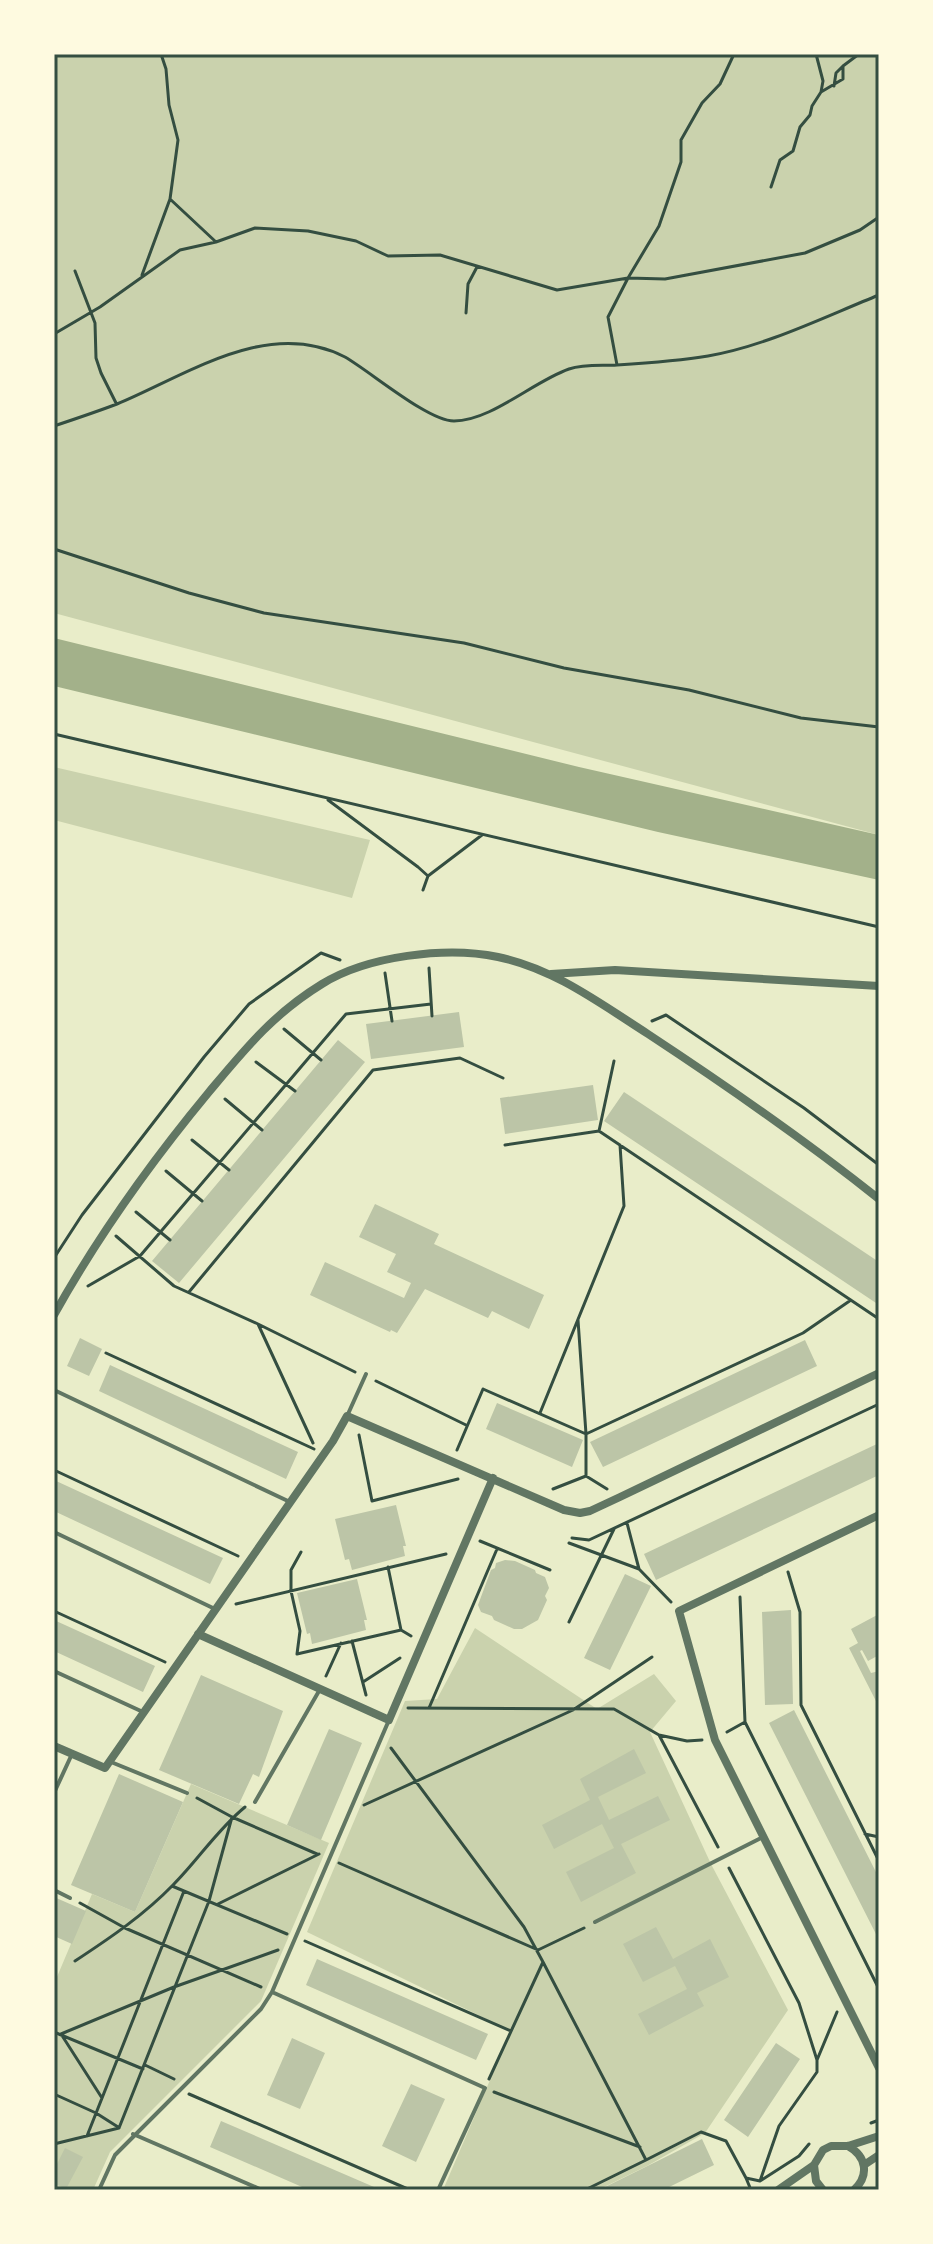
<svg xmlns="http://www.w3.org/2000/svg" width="933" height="2244" font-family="Karla,sans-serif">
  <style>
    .green { fill: #cad2ad }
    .water { fill: #a3b18a }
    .building { fill: #bcc5a7 }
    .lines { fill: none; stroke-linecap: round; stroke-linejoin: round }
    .path { stroke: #344e41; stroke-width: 3 }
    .service { stroke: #617663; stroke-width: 4 }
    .minor { stroke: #617663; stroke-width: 8 }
    .neatline { fill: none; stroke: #344e41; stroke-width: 3 }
  </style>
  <rect width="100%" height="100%" fill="#e9edc9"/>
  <!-- green -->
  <path class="green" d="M54,54H879V835L54,613Z
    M54,767L370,840L352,898L54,820Z
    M475,1628L597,1709L654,1674L676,1701L650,1732L711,1864L788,2010L705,2133L647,2166L598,2190H443L511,2031L307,1932L405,1701L437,1699Z
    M191,1784L329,1843L261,2001L110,2152L93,2190H54V1984L92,1894L135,1912Z"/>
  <!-- water -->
  <path class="water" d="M54,638L579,767L879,835V880L658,832L54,686Z"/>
  <!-- building -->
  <path class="building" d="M459,1012L464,1047L371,1059L366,1024Z
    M338,1040L365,1062L179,1283L152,1261Z
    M593,1085L598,1120L505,1134L500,1098Z
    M624,1092L879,1262V1305L604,1121Z
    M375,1204L439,1234L434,1244L544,1295L529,1329L492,1311L488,1318L425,1289L397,1333L391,1330L390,1332L310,1295L325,1262L404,1298L411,1283L387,1272L396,1254L359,1237Z
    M80,1338L102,1349L89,1376L67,1366Z
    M805,1340L817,1366L603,1467L590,1442Z
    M110,1365L298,1452L286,1479L99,1391Z
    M497,1403L583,1440L572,1467L486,1429Z
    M879,1443V1475L656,1580L644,1554Z
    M54,1480L223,1558L210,1584L54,1511Z
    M396,1505L406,1546H403L405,1556L352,1570L349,1559L345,1560L335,1519Z
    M505,1560L515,1561L535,1570L536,1573L545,1577L549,1588L545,1596L547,1600L538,1620L522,1629H514L494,1620L492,1616L481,1612L478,1605L491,1570L495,1568L496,1563Z
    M625,1574L651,1586L610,1670L584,1658Z
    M357,1579L367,1620H364L366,1630L312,1644L310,1633L307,1634L297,1593Z
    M791,1610L793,1704L765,1705L762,1612Z
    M879,1614V1655L868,1661L862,1650L860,1651L871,1673L879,1671V1707L849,1648L858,1643L851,1629Z
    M54,1620L155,1666L143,1692L54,1651Z
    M201,1675L283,1711L259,1777L253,1774L239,1804L159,1770Z
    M794,1710L879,1878V1940L769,1723Z
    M329,1729L362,1743L321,1840L287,1825Z
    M634,1749L646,1773L598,1797L609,1820L658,1796L670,1820L621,1844L636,1873L581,1902L566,1872L614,1848L602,1824L554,1849L542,1825L590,1800L580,1779Z
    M119,1774L183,1802L135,1912L71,1885Z
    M54,1897L86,1911L72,1944L54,1936Z
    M656,1927L673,1959L710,1939L729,1977L697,1993L704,2006L649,2035L638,2014L687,1989L675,1966L643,1982L623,1944Z
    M317,1959L488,2034L476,2060L306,1985Z
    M292,2038L325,2053L300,2109L267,2095Z
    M776,2043L800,2059L748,2137L724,2120Z
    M411,2084L445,2099L416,2162L382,2146Z
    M221,2121L381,2190H309L210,2147Z
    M702,2139L714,2165L663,2190H599Z
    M65,2148L83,2157L66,2189L54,2183V2170Z"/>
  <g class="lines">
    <!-- path -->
    <path class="path" d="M161,54L166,69L169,105L178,140L170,199
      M816,54L823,81L821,92L843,79V66L859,54
      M834,86L836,73L843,66
      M771,187L780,160L793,151L800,127L810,115L812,106L821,92
      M75,271L95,323L96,358L101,373L116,403
      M142,275L170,199L216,242
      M466,313L468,284L477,267
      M54,334L100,307L180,250L216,242L255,228L308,231L356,241L388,256L440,255L557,290L628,278L659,226L681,162V140L702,103L720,84L734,54
      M617,365L608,317L628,278L665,279L805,253L860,230L879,217
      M54,426C75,419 96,412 117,404C187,375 268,317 345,357C371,372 428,421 454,421C491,421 534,381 569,369C584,364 602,366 617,365C648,363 678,361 708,356C766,346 824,317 879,295
      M54,549L189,593L264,613L464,643L564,668L689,690L801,718L879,727
      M54,734L879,927
      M328,800L418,867L428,876L423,890
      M428,876L482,835
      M429,968L432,1016
      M385,973L392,1021
      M652,1021L666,1015L804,1108L879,1165
      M284,1029L321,1060
      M256,1062L295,1091
      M225,1099L262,1130
      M599,1131L614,1061
      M192,1140L229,1170
      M505,1145L599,1131L879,1319
      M166,1171L202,1201
      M136,1212L170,1240
      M116,1236L174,1286L258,1324L313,1443
      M54,1258L82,1215L204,1057L249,1004L321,953L340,960
      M88,1286L140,1256L346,1014L431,1004
      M189,1292L373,1070L460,1058L503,1078
      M578,1320L586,1434V1476
      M258,1324L355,1372
      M106,1353L314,1449
      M376,1381L466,1425
      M540,1413L624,1206L620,1145
      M359,1435L372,1501L458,1479
      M457,1450L483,1389L586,1434L803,1333L851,1300
      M54,1470L238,1556
      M553,1489L586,1476L607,1489
      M627,1523L639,1569
      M572,1538L589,1540L879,1404
      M480,1541L550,1570
      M569,1543L639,1569L671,1602
      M301,1552L291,1570V1591L300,1631L297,1654L401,1630L411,1636
      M388,1567L401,1630
      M788,1572L800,1612L801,1705L879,1861
      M740,1597L745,1722L879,1989
      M236,1604L446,1554
      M54,1611L165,1662
      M569,1622L614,1529
      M352,1641L366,1695
      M326,1676L341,1643
      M363,1682L400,1658
      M408,1708L614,1709L659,1735L718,1847
      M429,1708L497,1549
      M727,1732L745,1722
      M659,1735L687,1741L702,1740
      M391,1748L524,1927L543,1962L489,2079
      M197,1798L232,1817L317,1854
      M364,1805L573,1710L652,1657
      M865,1834L879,1837
      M339,1863L538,1950L584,1928
      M729,1868L799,2003L817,2060V2072L779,2126L760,2181
      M172,1886L287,1934
      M80,1903L125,1928L261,1987
      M218,1904L319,1854
      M305,1941L511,2031
      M75,1961C110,1938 144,1915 173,1885C198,1860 217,1830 245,1807
      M543,1962L646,2160L701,2132L726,2141L746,2178L760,2181L799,2156L809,2144
      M54,2032L143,2069
      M817,2060L837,2012
      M145,2065L174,2079
      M494,2092L640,2147
      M54,2094L96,2113L118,2127
      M189,2094L410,2190
      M102,2098L61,2034L174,1987L278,1950
      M871,2123L879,2120
      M119,2128L209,1901L232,1817
      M87,2136L184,1891
      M54,2144L119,2128
      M746,2178L751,2190
      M879,2180V2186
      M585,2190L646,2160"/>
    <!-- service -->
    <path class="service" d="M54,1390L290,1502
      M348,1414L366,1374
      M54,1532L215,1609
      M54,1671L143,1712
      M111,1762L187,1793
      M54,1793L72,1754
      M255,1802L319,1691
      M54,1890L70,1898
      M595,1922L763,1837
      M272,1992L485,2088L438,2190
      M133,2134L262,2190
      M99,2190L115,2155L261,2009L272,1992L389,1720"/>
    <!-- minor -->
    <path class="minor" d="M551,974L615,970L879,986
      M54,1315C98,1236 151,1162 209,1092C245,1049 273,1014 322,984C367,956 446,946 498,957C553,968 601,1004 648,1034C727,1086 805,1140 879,1199
      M879,1515L679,1611L715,1740L879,2068
      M198,1634L389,1720L493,1478
      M54,1746L105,1768L333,1441L347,1416L564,1510L580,1513L590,1511L620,1497L879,1373
      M848,2146C866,2156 870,2175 854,2190
      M814,2165L816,2181L823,2190
      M864,2165L879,2155
      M778,2190L814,2165L823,2150L831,2146H848L879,2136"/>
  </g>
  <!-- border -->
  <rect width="933" height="2244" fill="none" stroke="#fefae0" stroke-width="112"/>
  <rect x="56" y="56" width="821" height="2132" class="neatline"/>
</svg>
